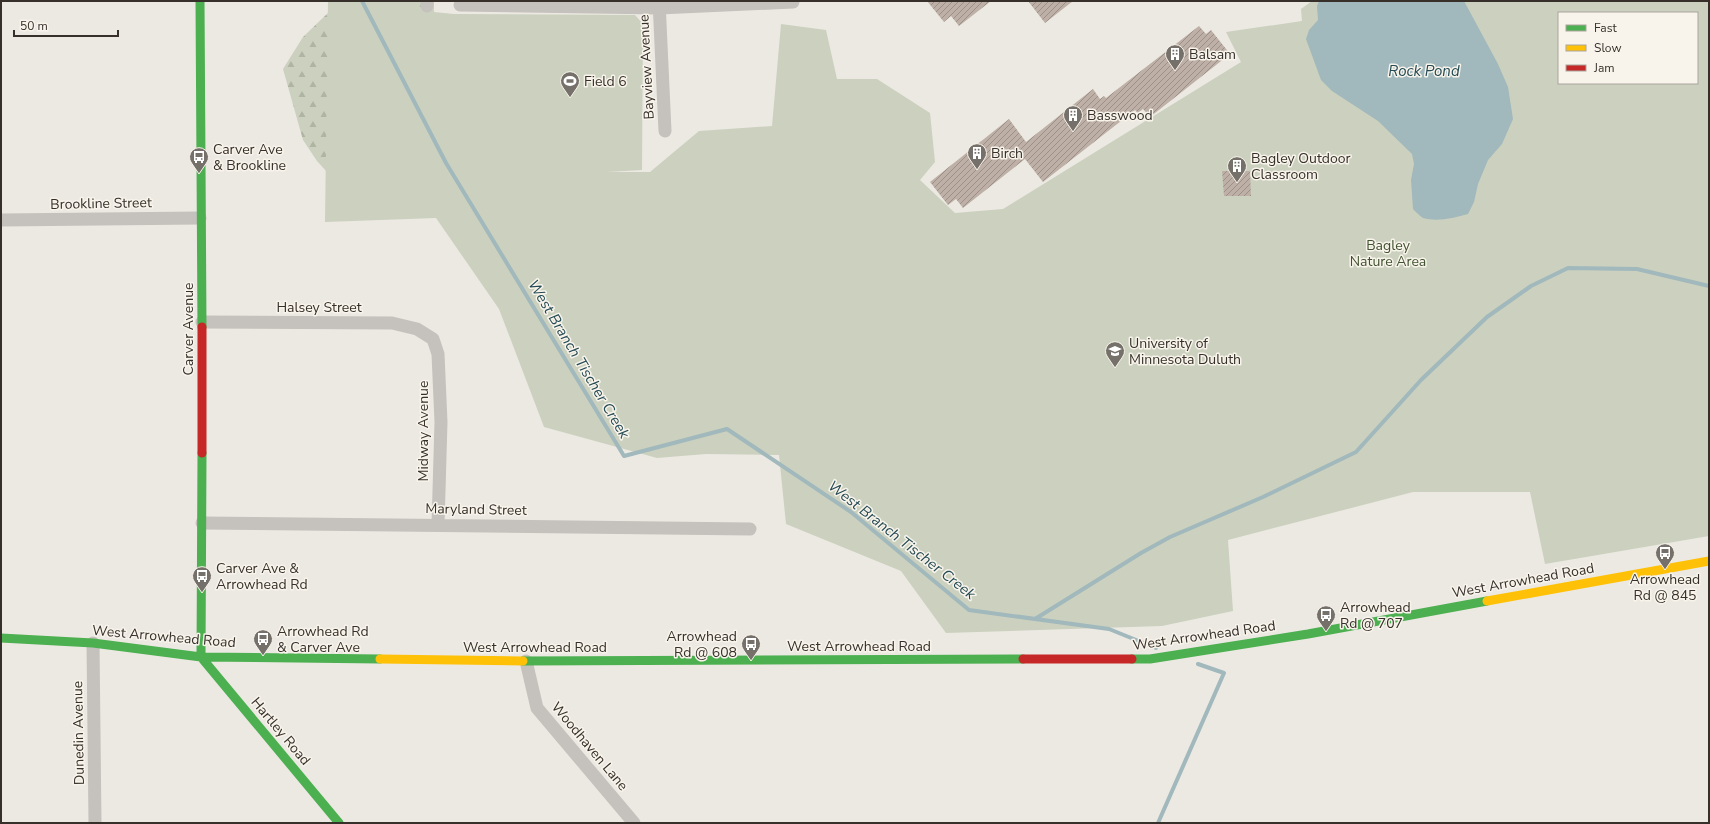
<svg xmlns="http://www.w3.org/2000/svg" width="1710" height="824" font-family="'Nunito Sans',sans-serif">
  <style>
    .forest { fill: url(#forest-firs) }
    .park { fill: #cbd1be; fill-rule: evenodd }
    .water { fill: #a1b8bc }
    .lines { fill: none; stroke-linecap: round; stroke-linejoin: round }
    .stream { stroke: #a1b8bc; stroke-width: 4 }
    .building { fill: url(#building-hatch) }
    .street { stroke: #c5c1bc; stroke-width: 13 }
    .fast { stroke: #4caf50; stroke-width: 9 }
    .slow { stroke: #ffc107; stroke-width: 9 }
    .jam { stroke: #c62828; stroke-width: 9 }
    .labels { text-anchor: middle; stroke-width: 3; stroke-linejoin: round; paint-order: stroke }
    .poi-label { font-size: 14px; fill: #362f2a; stroke: #f8f4eb; text-anchor: start }
    .street-label { font-size: 14px; fill: #362f2a; stroke: #f8f4eb }
    .park-label { font-size: 14px; fill: #415230; stroke: #f8f4eb }
    .water-label { font-size: 15px; font-style: italic; fill: #244a54; stroke: #f8f4eb }
  </style>
  <defs>
    <pattern id="forest-firs" width="22" height="20" patternUnits="userSpaceOnUse"><rect width="22" height="20" fill="#cbd1be"/><path d="M5 1l3.5 6h-7zM16 11l3.5 6h-7z" fill="#afb4a3"/></pattern>
    <pattern id="building-hatch" width="6" height="6" patternUnits="userSpaceOnUse"><rect width="6" height="6" fill="#beb0a6"/><path d="M-1 1l2-2M0 6l6-6M5 7l2-2" fill="none" stroke="#9b9087"/></pattern>
  </defs>
  <rect width="100%" height="100%" fill="#ece9e3"/>
  <!-- forest -->
  <path class="forest" d="M335,1H434L432,202L336,182L317,161L303,140L283,69L303,37L330,11Z"/>
  <!-- park -->
  <path class="park" d="M328,1H413V10L454,14L635,15L643,24L642,170L607,172H650L699,131L772,126L781,24L826,30L837,79H877L930,113L935,162L920,180L955,213L1003,209L1241,62L1226,32L1302,21L1301,9L1312,1H1709V536L1545,564L1530,492H1413L1228,540L1233,611L1162,626L946,633L901,571L786,524L779,455L706,454L657,458L544,427L499,309L436,218L325,222ZM1559,13H1697V83H1559Z"/>
  <!-- water -->
  <path class="water" d="M1319,1H1464L1498,64L1508,87L1513,119L1502,144L1488,160L1478,184L1474,202L1468,214C1454,218 1437,222 1423,218C1420,216 1416,212 1413,209L1411,180L1414,164L1412,154L1378,121L1332,91L1321,80L1306,39L1309,30L1318,20L1317,6Z"/>
  <g class="lines">
    <!-- stream -->
    <path class="stream" d="M362,1L446,163L624,456L727,429L851,512L969,610L1109,629L1156,648
      M1035,619L1141,553L1170,537L1263,497L1356,452L1421,380L1487,317L1531,286L1568,268L1637,269L1709,286
      M1158,823L1224,673L1198,664"/>
  </g>
  <!-- building -->
  <path class="building" d="M927,1H991L959,26L951,16L944,22Z
    M1028,1H1073L1045,23Z
    M1199,26L1206,34L1211,30L1230,54L1150,117L1143,109L1138,113L1135,110L1043,182L1025,159L963,208L956,199L948,205L930,182L1009,119L1026,142L1093,89L1100,99L1104,96L1106,98Z
    M1222,171H1250L1251,196H1224Z"/>
  <g class="lines">
    <!-- street -->
    <path class="street" d="M659,1L665,131
      M460,5L659,8L793,2
      M427,6V1
      M1,220L200,218
      M202,322L392,323L417,329L433,339L438,354L441,422L438,525
      M202,523L750,529
      M93,643L95,823
      M526,661L537,708L634,823"/>
    <!-- fast -->
    <path class="fast" d="M200,1L202,327
      M1,638L93,643L201,657L380,659
      M201,657L202,453
      M201,657L339,823
      M1132,659H1150L1308,634L1487,601
      M523,661L1023,659"/>
    <!-- slow -->
    <path class="slow" d="M1487,601L1709,561
      M380,659L523,661"/>
    <!-- jam -->
    <path class="jam" d="M202,327V453
      M1023,659H1132"/>
  </g>
  <!-- icons -->
  <defs>
    <g id="building-pin" transform="scale(1)"><path d="M0 17L-7.5 6A9.5 9.5 0 1 1 7.5 6Z" fill="#76706b" stroke="#f8f4eb"/><path d="M-4-6H4V6H1V3H-1V6H-4ZM-2.5-4.3h1.7v1.8h-1.7ZM.8-4.3h1.7v1.8H.8ZM-2.5-1h1.7V.8h-1.7ZM.8-1h1.7V.8H.8Z" fill="#fff"/></g>
    <g id="stadium-pin" transform="scale(1)"><path d="M0 17L-7.5 6A9.5 9.5 0 1 1 7.5 6Z" fill="#76706b" stroke="#f8f4eb"/><path d="M0-5a6.5 5 0 1 0 0 10a6.5 5 0 1 0 0-10ZM-3.5-1.8h7v3.6h-7Z" fill="#fff"/></g>
    <g id="bus-pin" transform="scale(1)"><path d="M0 17L-7.5 6A9.5 9.5 0 1 1 7.5 6Z" fill="#76706b" stroke="#f8f4eb"/><path d="M-5-6H5V4H4V6H2V4H-2V6H-4V4H-5ZM-3.5-4V0h7V-4ZM-3.5 1.2v1.5H-2V1.2ZM2 1.2v1.5H3.5V1.2Z" fill="#fff"/></g>
    <g id="university-pin" transform="scale(1)"><path d="M0 17L-7.5 6A9.5 9.5 0 1 1 7.5 6Z" fill="#76706b" stroke="#f8f4eb"/><path d="M0-5L7-2L0 1L-7-2ZM-4 1L0 2.5L4 1V4Q0 6-4 4Z" fill="#fff"/></g>
  </defs>
  <g fill-rule="evenodd">
    <use href="#building-pin" x="1175" y="54"/>
    <use href="#stadium-pin" x="570" y="81"/>
    <use href="#building-pin" x="1073" y="115"/>
    <use href="#building-pin" x="977" y="153"/>
    <use href="#bus-pin" x="199" y="157"/>
    <use href="#building-pin" x="1237" y="166"/>
    <use href="#university-pin" x="1115" y="351"/>
    <use href="#bus-pin" x="1665" y="553"/>
    <use href="#bus-pin" x="202" y="576"/>
    <use href="#bus-pin" x="1326" y="615"/>
    <use href="#bus-pin" x="263" y="639"/>
    <use href="#bus-pin" x="751" y="644"/>
  </g>
  <g class="labels">
    <!-- poi labels -->
    <g class="poi-label">
      <text x="1189" y="59">Balsam</text>
      <text x="584" y="86">Field 6</text>
      <text x="1087" y="120">Basswood</text>
      <text x="213" y="154">Carver Ave<tspan x="213" dy="16">&amp; Brookline</tspan></text>
      <text x="991" y="158">Birch</text>
      <text x="1251" y="163">Bagley Outdoor<tspan x="1251" dy="16">Classroom</tspan></text>
      <text x="1129" y="348">University of<tspan x="1129" dy="16">Minnesota Duluth</tspan></text>
      <text x="216" y="573">Carver Ave &amp;<tspan x="216" dy="16">Arrowhead Rd</tspan></text>
      <text x="1665" y="584" text-anchor="middle">Arrowhead<tspan x="1665" dy="16">Rd @ 845</tspan></text>
      <text x="1340" y="612">Arrowhead<tspan x="1340" dy="16">Rd @ 707</tspan></text>
      <text x="277" y="636">Arrowhead Rd<tspan x="277" dy="16">&amp; Carver Ave</tspan></text>
      <text x="737" y="641" text-anchor="end">Arrowhead<tspan x="737" dy="16">Rd @ 608</tspan></text>
    </g>
    <!-- street labels -->
    <g class="street-label">
      <text transform="translate(646 67) rotate(-93)" y="5">Bayview Avenue</text>
      <text transform="translate(101 203) rotate(-1)" y="5">Brookline Street</text>
      <text x="319" y="312">Halsey Street</text>
      <text transform="translate(188 329) rotate(-90)" y="5">Carver Avenue</text>
      <text transform="translate(423 431) rotate(-90)" y="5">Midway Avenue</text>
      <text transform="translate(476 509) rotate(1)" y="5">Maryland Street</text>
      <text transform="translate(1523 580) rotate(-10)" y="5">West Arrowhead Road</text>
      <text transform="translate(1204 635) rotate(-8)" y="5">West Arrowhead Road</text>
      <text transform="translate(164 636) rotate(5)" y="5">West Arrowhead Road</text>
      <text x="859" y="651">West Arrowhead Road</text>
      <text x="535" y="652">West Arrowhead Road</text>
      <text transform="translate(281 731) rotate(50)" y="5">Hartley Road</text>
      <text transform="translate(78 733) rotate(-91)" y="5">Dunedin Avenue</text>
      <text transform="translate(590 746) rotate(50)" y="5">Woodhaven Lane</text>
    </g>
    <!-- park labels -->
    <g class="park-label">
      <text x="1388" y="250">Bagley<tspan x="1388" dy="16">Nature Area</tspan></text>
    </g>
    <!-- water labels -->
    <g class="water-label">
      <text x="1424" y="76">Rock Pond</text>
      <text transform="translate(579 359) rotate(59)" y="5">West Branch Tischer Creek</text>
      <text transform="translate(902 540) rotate(38)" y="5">West Branch Tischer Creek</text>
    </g>
  </g>
  <!-- border -->
  <rect width="1710" height="824" fill="none" stroke="#362f2a" stroke-width="4"/>
  <!-- legend -->
  <rect x="1558" y="12" width="140" height="72" fill="#f8f4eb" stroke="#aaa59e"/>
  <rect x="1566" y="25" width="20" height="6" fill="#4caf50" stroke="#aaa59e"/>
  <text x="1594" y="32" font-size="12" fill="#362f2a">Fast</text>
  <rect x="1566" y="45" width="20" height="6" fill="#ffc107" stroke="#aaa59e"/>
  <text x="1594" y="52" font-size="12" fill="#362f2a">Slow</text>
  <rect x="1566" y="65" width="20" height="6" fill="#c62828" stroke="#aaa59e"/>
  <text x="1594" y="72" font-size="12" fill="#362f2a">Jam</text>
  <!-- scale -->
  <path d="M14 30v6h104v-6" fill="none" stroke="#362f2a" stroke-width="2"/>
  <text x="20" y="30" font-size="12" fill="#362f2a" stroke="#f8f4eb" stroke-width="3" paint-order="stroke">50 m</text>
</svg>
